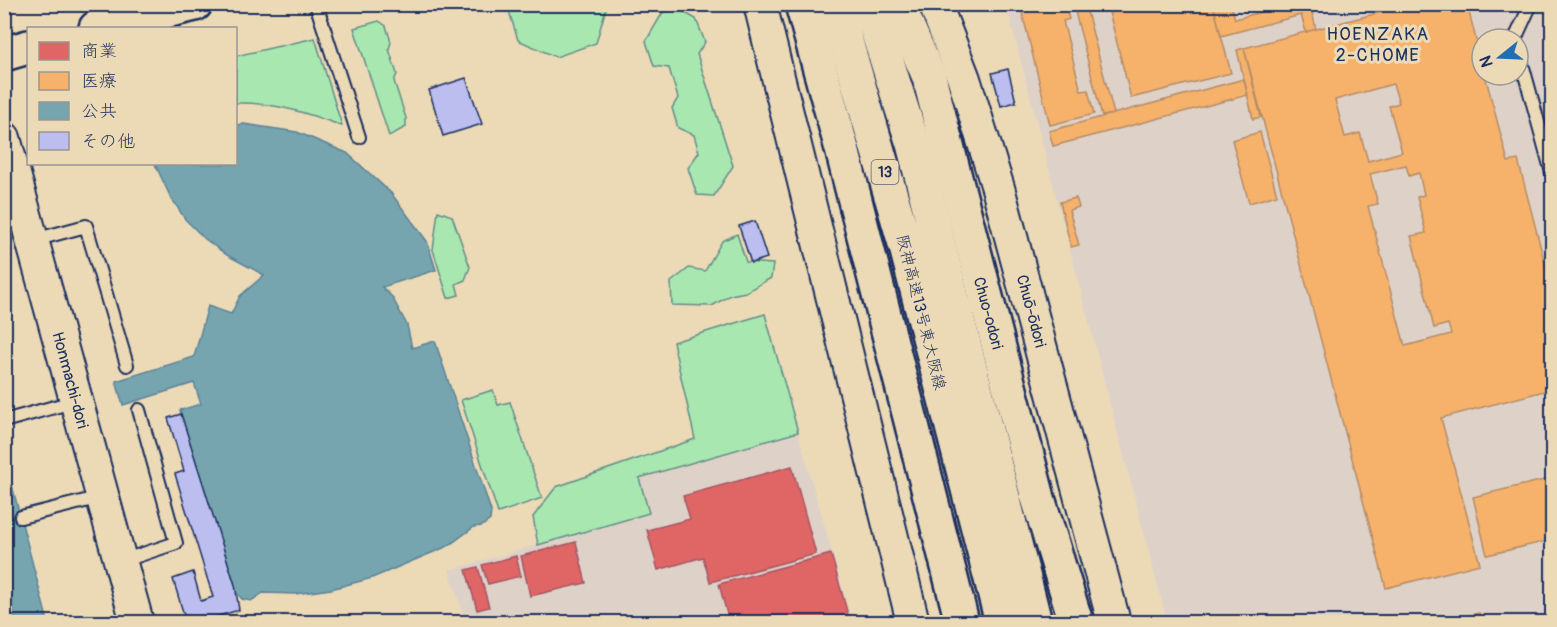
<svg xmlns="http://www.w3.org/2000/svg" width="1557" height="627" font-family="Pangolin,'Klee One',sans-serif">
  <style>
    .built { fill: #ded2c8; fill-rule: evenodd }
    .green { fill: #a8e8b0; stroke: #628c87; stroke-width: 1.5 }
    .shops { fill: #e06666; stroke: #a55664; stroke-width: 1.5 }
    .health { fill: #f6b26b; stroke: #b48b67; stroke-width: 1.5; fill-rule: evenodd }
    .public { fill: #76a5af; stroke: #5b8297; stroke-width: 1.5 }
    .building { fill: #bcbef0; stroke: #1b2f5e; stroke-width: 1.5 }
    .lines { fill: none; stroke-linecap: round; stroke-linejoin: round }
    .service-casing { stroke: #1b2f5e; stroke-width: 16 }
    .tertiary-casing { stroke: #1b2f5e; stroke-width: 36 }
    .primary-casing { stroke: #1b2f5e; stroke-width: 38 }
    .motorway-casing { stroke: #1b2f5e; stroke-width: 38 }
    .service { stroke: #ecdab7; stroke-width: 12 }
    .tertiary { stroke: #ecdab7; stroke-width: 32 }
    .primary { stroke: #ecdab7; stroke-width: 33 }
    .motorway { stroke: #ecdab7; stroke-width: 33 }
    .labels { text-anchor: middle; stroke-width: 6; stroke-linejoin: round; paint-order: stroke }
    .shield { fill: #ecdab7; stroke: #5a6279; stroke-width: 1.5 }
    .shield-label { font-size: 15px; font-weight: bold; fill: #1b2f5e }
    .street-label { font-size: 16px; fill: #1b2f5e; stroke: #ecdab7 }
    .neighbourhood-label { font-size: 18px; letter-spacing: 1.5px; fill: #1b2f5e; stroke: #ecdab7 }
  </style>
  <rect width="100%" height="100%" fill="#ecdab7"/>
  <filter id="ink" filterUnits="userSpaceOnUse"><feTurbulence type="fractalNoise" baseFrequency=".0167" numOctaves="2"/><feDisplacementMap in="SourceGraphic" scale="12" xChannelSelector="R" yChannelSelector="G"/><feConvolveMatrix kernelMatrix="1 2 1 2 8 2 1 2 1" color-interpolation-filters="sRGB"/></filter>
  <g filter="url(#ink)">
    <!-- built -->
    <path class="built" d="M1006,5H1552V622H1167ZM1482,39H1518V75H1482Z
      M798,432L852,622H437L463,615L449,570L648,513L639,478Z"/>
    <!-- green -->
    <path class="green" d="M507,5V4L607,5L596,43L556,57L518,40Z
      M678,9L696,19L705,42L697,54L733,166L714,196L697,195L688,168L699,152L694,135L678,128L672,108L678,98L669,68L654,66L646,41L663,12Z
      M379,21L386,26L391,42L389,49L397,74L394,81L406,118V127L389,136L354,28Z
      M315,38L342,126C308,113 272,102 236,103V56Z
      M438,211L452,216L470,267L465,280L456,284L459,295L448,298L433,250Z
      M737,234L746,262L773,264L771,278L746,292L730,295L712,306L672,305L671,282L689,268L705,271L722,241Z
      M765,314L798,432L639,478L649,513L538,545L533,517L556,487L695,439L673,342Z
      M493,390L498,405L510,402L542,498L498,513L461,400Z"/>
    <!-- shops -->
    <path class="shops" d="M792,466L816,554L710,582L703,557L658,570L647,530L690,519L683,496Z
      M576,542L586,583L530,596L521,556Z
      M831,554L850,622H729L719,584Z
      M516,556L521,576L488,584L482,565Z
      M478,567L489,607L477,610L466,570Z"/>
    <!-- health -->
    <path class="health" d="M1020,4H1065L1069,19L1063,21L1081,91L1088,90L1094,114L1050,125Z
      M1073,4H1085L1114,114L1102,116Z
      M1107,4H1213L1231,73L1131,98Z
      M1213,4H1231L1235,19L1290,4H1310L1316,29L1306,32L1301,15L1221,36Z
      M1412,4H1467L1482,63V75H1485L1508,162L1518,160L1552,291V389L1441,418L1480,564L1386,588L1244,48ZM1393,84L1399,103L1389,106L1402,152L1368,161L1360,133L1345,137L1335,100ZM1406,165L1409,176L1419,173L1424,195L1417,197L1426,233L1411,236L1434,328L1448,324L1451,334L1405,346L1368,206L1378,204L1370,174Z
      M1244,48L1261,117L1253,119L1237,50Z
      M1244,79L1248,95L1053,146L1049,131Z
      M1260,132L1277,195L1249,203L1232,140Z
      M1076,198L1079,207L1069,210L1079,245L1071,247L1060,202Z
      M1552,478V540L1487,555L1473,497Z
      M1479,613L1482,622H1445Z"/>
    <!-- public -->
    <path class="public" d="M244,124L297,132L347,153L391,193L427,241L436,270L382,287L392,297L407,325L412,348L435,341L491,511L490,520L482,526L474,527L448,546L372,578L331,589L295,594L263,593L251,601L242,599L236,592L181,414L180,410L201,404L194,383L123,405L116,381L194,357L208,306L231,314L240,296L264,275L227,255L205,239L185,219L170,196L155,164H236V125Z
      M4,455L48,622H4Z"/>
    <!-- building -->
    <path class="building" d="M1008,69L1016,102L1001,106L992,73Z
      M466,78L482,124L443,136L429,90Z
      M755,221L767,258L751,263L739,226Z
      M181,414L235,585L239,610L198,622H186L173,579L193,572L201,601L213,597L175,474L184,471L168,418Z"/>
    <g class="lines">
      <!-- service casing -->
      <g class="service-casing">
        <path id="service" d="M316,4L359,137
          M1515,39L1531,4
          M1518,49L1552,173
          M34,240L86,226L127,365
          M4,421L76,401
          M21,517L101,497
          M122,561L176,543L139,410"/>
      </g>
      <!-- tertiary casing -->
      <g class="tertiary-casing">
        <path id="tertiary" d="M760,4L913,622
          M935,4L964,79L998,188L1114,622
          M4,138L137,622"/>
      </g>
      <!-- primary casing -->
      <g class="primary-casing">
        <path id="primary" d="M802,4L842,149L962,622
          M898,4L929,77L1038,498L1076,622
          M96,28L195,4
          M4,54L28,47"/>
      </g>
      <!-- motorway casing -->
      <g class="motorway-casing">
        <path id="motorway" d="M835,4L906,247L1002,622
          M869,4L913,144L1035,622"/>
      </g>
      <!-- service -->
      <use href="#service" class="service"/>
      <!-- tertiary -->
      <use href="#tertiary" class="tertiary"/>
      <!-- primary -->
      <use href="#primary" class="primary"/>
      <!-- motorway -->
      <use href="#motorway" class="motorway"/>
    </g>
  </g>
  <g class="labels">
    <!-- shield labels -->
    <rect class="shield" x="871.5" y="160" width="27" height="24" rx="4.5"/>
    <g class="shield-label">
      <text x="885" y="177">13</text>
    </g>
    <!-- street labels -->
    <g class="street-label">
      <text transform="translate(1032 311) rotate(75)" y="6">Chuō-ōdori</text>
      <text transform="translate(922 312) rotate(76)" y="6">阪神高速13号東大阪線</text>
      <text transform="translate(989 313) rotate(75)" y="6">Chuo-odori</text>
      <text transform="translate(71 380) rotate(75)" y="6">Honmachi-dori</text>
    </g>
    <!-- neighbourhood labels -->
    <g class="neighbourhood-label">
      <text x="1378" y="40">HOENZAKA<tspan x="1378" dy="21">2-CHOME</tspan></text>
    </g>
  </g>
  <!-- margin -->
  <rect width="1557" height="627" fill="none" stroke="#ecdab7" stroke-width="24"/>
  <rect x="12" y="12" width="1533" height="603" fill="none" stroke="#1b2f5e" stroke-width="2" filter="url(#ink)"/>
  <!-- legend -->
  <rect x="27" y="27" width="210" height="138" fill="#ecdab7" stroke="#989693" stroke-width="1.5"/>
  <rect x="39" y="42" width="30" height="18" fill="#e06666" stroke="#989693" stroke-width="1.5"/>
  <text x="81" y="57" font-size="18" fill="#1b2f5e">商業</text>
  <rect x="39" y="72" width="30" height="18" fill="#f6b26b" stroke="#989693" stroke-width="1.5"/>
  <text x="81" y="87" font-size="18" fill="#1b2f5e">医療</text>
  <rect x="39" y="102" width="30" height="18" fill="#76a5af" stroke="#989693" stroke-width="1.5"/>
  <text x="81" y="117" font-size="18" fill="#1b2f5e">公共</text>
  <rect x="39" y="132" width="30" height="18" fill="#bcbef0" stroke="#989693" stroke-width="1.5"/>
  <text x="81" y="147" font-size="18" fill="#1b2f5e">その他</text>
  <!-- north arrow -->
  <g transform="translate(1500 57) rotate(252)"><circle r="28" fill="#ecdab7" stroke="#989693" stroke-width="1.5"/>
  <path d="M0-4.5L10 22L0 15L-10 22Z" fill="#1f6fb2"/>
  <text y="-9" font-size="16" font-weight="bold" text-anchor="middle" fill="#1b2f5e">N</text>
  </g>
</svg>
